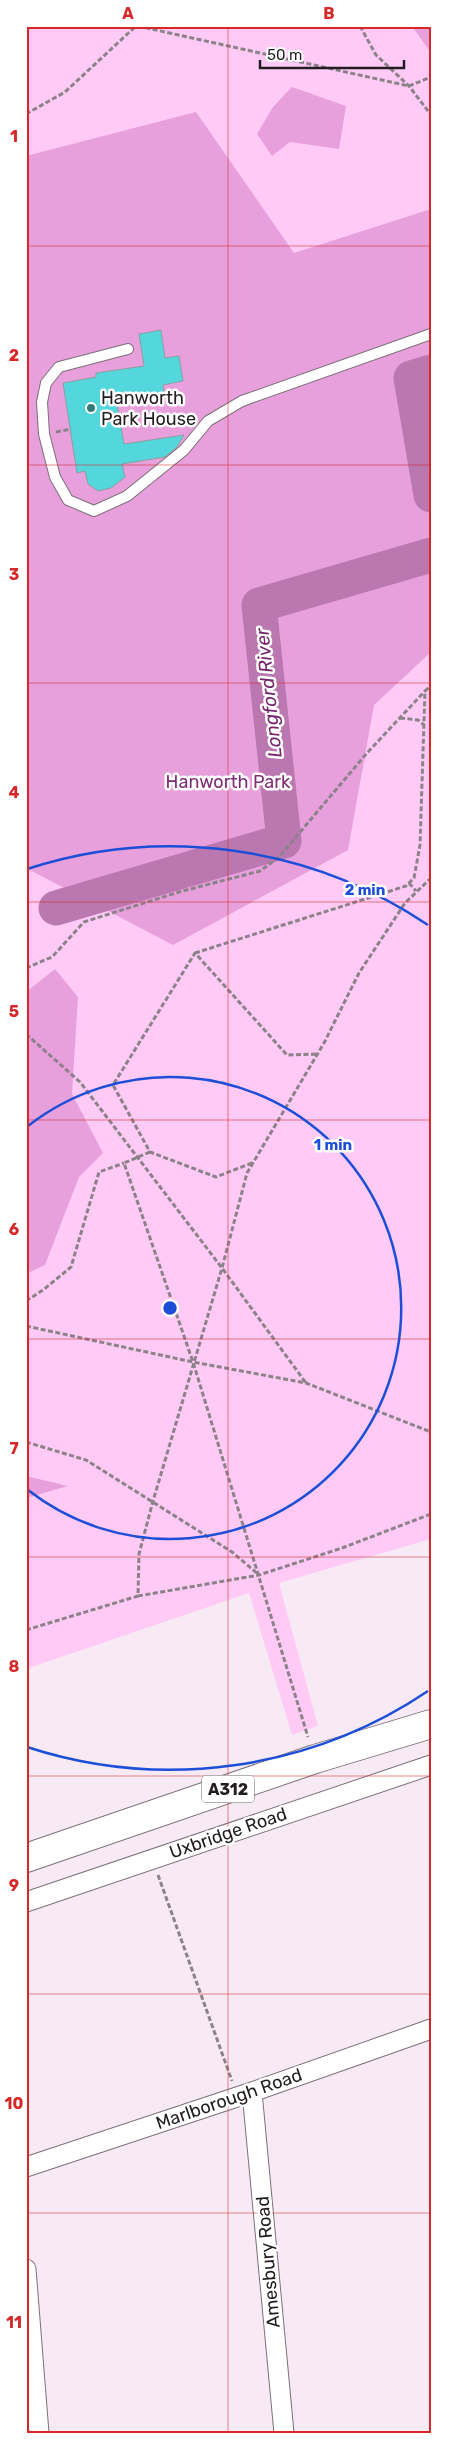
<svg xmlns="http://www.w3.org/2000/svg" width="457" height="2459" font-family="Rubik,sans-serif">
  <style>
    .green { fill: #ffcaf5 }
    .forest { fill: #e7a0db }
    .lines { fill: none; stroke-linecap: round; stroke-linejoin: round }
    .river { stroke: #bb77b0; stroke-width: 35 }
    .building { fill: #54d7dc; stroke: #8d9f9f }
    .lane-casing { stroke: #7c7079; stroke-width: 12 }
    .street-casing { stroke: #7c7079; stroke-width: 21 }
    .primary-casing { stroke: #7c7079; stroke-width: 30 }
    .path { stroke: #8b828a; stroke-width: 3; stroke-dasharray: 5 2.5; stroke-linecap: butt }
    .lane { stroke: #fff; stroke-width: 10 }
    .street { stroke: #fff; stroke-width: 19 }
    .primary { stroke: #fff; stroke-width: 28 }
    .grid { fill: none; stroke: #d62828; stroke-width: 1; stroke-opacity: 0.55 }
    .ring { fill: none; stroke: #1d4ed8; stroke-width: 2.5 }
    .poi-dot { fill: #317b7d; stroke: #fff; stroke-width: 2 }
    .labels { text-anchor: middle; stroke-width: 5; stroke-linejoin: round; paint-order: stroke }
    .shield { fill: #fff; stroke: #646063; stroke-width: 1 }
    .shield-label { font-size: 16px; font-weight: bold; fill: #211c20 }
    .poi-label { font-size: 18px; fill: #211c20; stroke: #fff; text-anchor: start }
    .park-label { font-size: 18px; fill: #7e2d75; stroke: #fff }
    .street-label { font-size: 18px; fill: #211c20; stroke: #fff }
    .water-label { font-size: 19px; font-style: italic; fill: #76256d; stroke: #fff }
    .centre { fill: #1d4ed8; stroke: #fff; stroke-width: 2.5 }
    .ring-label { font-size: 15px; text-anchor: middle; font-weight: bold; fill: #1d4ed8; stroke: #fff; stroke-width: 5; stroke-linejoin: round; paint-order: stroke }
    .neatline { fill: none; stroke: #d62828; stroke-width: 2 }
    .grid-label { font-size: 16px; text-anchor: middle; font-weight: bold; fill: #d62828 }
  </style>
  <rect width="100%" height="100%" fill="#f7eaf5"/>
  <!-- green -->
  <path class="green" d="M26,26H431V1539L279,1583L318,1726L292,1735L249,1593L26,1669Z"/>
  <!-- forest -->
  <path class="forest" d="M412,26H431V53Z
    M292,87L346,106L339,149L290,142L272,156L257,134L273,107Z
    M196,112L294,253L431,209V652L374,705L348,850L173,945L26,868V156Z
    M55,969L78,997L72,1094L103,1153L79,1177L45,1265L26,1274V992Z
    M26,1476L68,1486L26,1498Z"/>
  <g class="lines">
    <!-- river -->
    <path class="river" d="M431,372L411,378L431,495
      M56,908L284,841L259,605L431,555"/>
  </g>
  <!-- building -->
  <path class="building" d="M161,330L165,358L179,356L183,381L163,385L165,398L117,404L124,444L184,435L177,447L165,457L122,464L125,477L111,488L98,491L88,484L85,471L77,473L63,383L96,377V373L144,366L139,334Z"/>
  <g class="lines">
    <!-- lane casing -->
    <g class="lane-casing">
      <path id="lane" d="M128,349L59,367L46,383L42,402L44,434L55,477L68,500L94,511L127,496L184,450L208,421L242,401L431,334"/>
    </g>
    <!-- street casing -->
    <g class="street-casing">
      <path id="street" d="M26,1902L431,1765
        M252,2092L284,2433
        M26,2167L252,2092L431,2029
        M26,2269L39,2433"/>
    </g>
    <!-- primary casing -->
    <g class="primary-casing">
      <path id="primary" d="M26,1858L315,1759L431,1724"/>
    </g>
    <!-- path -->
    <path class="path" d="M138,26L409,86L431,77
      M360,26L376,55L409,86L431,115
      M26,114L65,92L136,26
      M56,432L71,429
      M400,718L418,720L424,725
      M409,883L416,891
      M195,953L406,886L414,878L420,845L425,691L431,686
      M26,968L52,957L84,922L179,892L260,871L279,857L367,753L425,691
      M26,1034L80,1082L222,1268L306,1383
      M150,1152L124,1163L193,1362L308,1737
      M252,1163L216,1177L150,1152L113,1085L195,953L287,1055L316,1054
      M26,1301L43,1290L71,1267L99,1172L124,1163
      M26,1326L193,1362L306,1383L431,1432
      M26,1442L86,1460L232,1552L258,1574
      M138,1596L259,1575L342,1548L431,1514
      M26,1630L138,1596L139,1554L153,1501L222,1268L247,1173L324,1043L359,973L405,903L431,878
      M158,1875L232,2081"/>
    <!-- lane -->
    <use href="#lane" class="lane"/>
    <!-- street -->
    <use href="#street" class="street"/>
    <!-- primary -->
    <use href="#primary" class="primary"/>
  </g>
  <!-- grid -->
  <path class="grid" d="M228,26V2433M26,246H431M26,465H431M26,683H431M26,902H431M26,1120H431M26,1339H431M26,1557H431M26,1776H431M26,1994H431M26,2213H431"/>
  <!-- distance rings -->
  <g class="ring">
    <path d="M28 1126A231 231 0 1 1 28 1490"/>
    <path d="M428 1691A462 462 0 0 1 27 1747M27 869A462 462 0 0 1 428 925"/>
  </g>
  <!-- markers -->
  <circle class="poi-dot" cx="91" cy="408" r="5"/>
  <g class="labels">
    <!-- shield labels -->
    <rect class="shield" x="202" y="1775.5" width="52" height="27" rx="4"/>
    <g class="shield-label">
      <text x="228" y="1795">A312</text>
    </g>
    <!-- poi labels -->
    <g class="poi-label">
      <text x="101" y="404">Hanworth<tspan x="101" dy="21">Park House</tspan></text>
    </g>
    <!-- park labels -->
    <g class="park-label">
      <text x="228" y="788">Hanworth Park</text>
    </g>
    <!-- street labels -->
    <g class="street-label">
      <text transform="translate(228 1833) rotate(-19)" y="6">Uxbridge Road</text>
      <text transform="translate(229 2099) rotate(-19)" y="6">Marlborough Road</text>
      <text transform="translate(268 2262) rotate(-95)" y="6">Amesbury Road</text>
    </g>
    <!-- water labels -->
    <g class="water-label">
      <text transform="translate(268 693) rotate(-96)" y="7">Longford River</text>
    </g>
  </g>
  <circle cx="170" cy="1308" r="8" class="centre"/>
  <g class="ring-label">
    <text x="365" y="895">2 min</text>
    <text x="333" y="1150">1 min</text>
  </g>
  <!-- border -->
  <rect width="457" height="2459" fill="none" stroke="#ffffff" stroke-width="55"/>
  <!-- scale -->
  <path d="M260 60v8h144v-8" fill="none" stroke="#211c20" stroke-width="2.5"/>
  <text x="267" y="60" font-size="15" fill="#211c20" stroke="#ffffff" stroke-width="4" paint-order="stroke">50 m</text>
  <rect x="28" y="28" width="402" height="2404" class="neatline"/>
  <g class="grid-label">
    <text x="128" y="19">A</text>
    <text x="329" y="19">B</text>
    <text x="14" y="142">1</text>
    <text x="14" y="361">2</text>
    <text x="14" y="580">3</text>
    <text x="14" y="798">4</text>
    <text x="14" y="1017">5</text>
    <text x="14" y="1235">6</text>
    <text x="14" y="1454">7</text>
    <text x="14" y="1672">8</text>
    <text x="14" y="1891">9</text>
    <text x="14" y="2109">10</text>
    <text x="14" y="2328">11</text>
  </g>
</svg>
